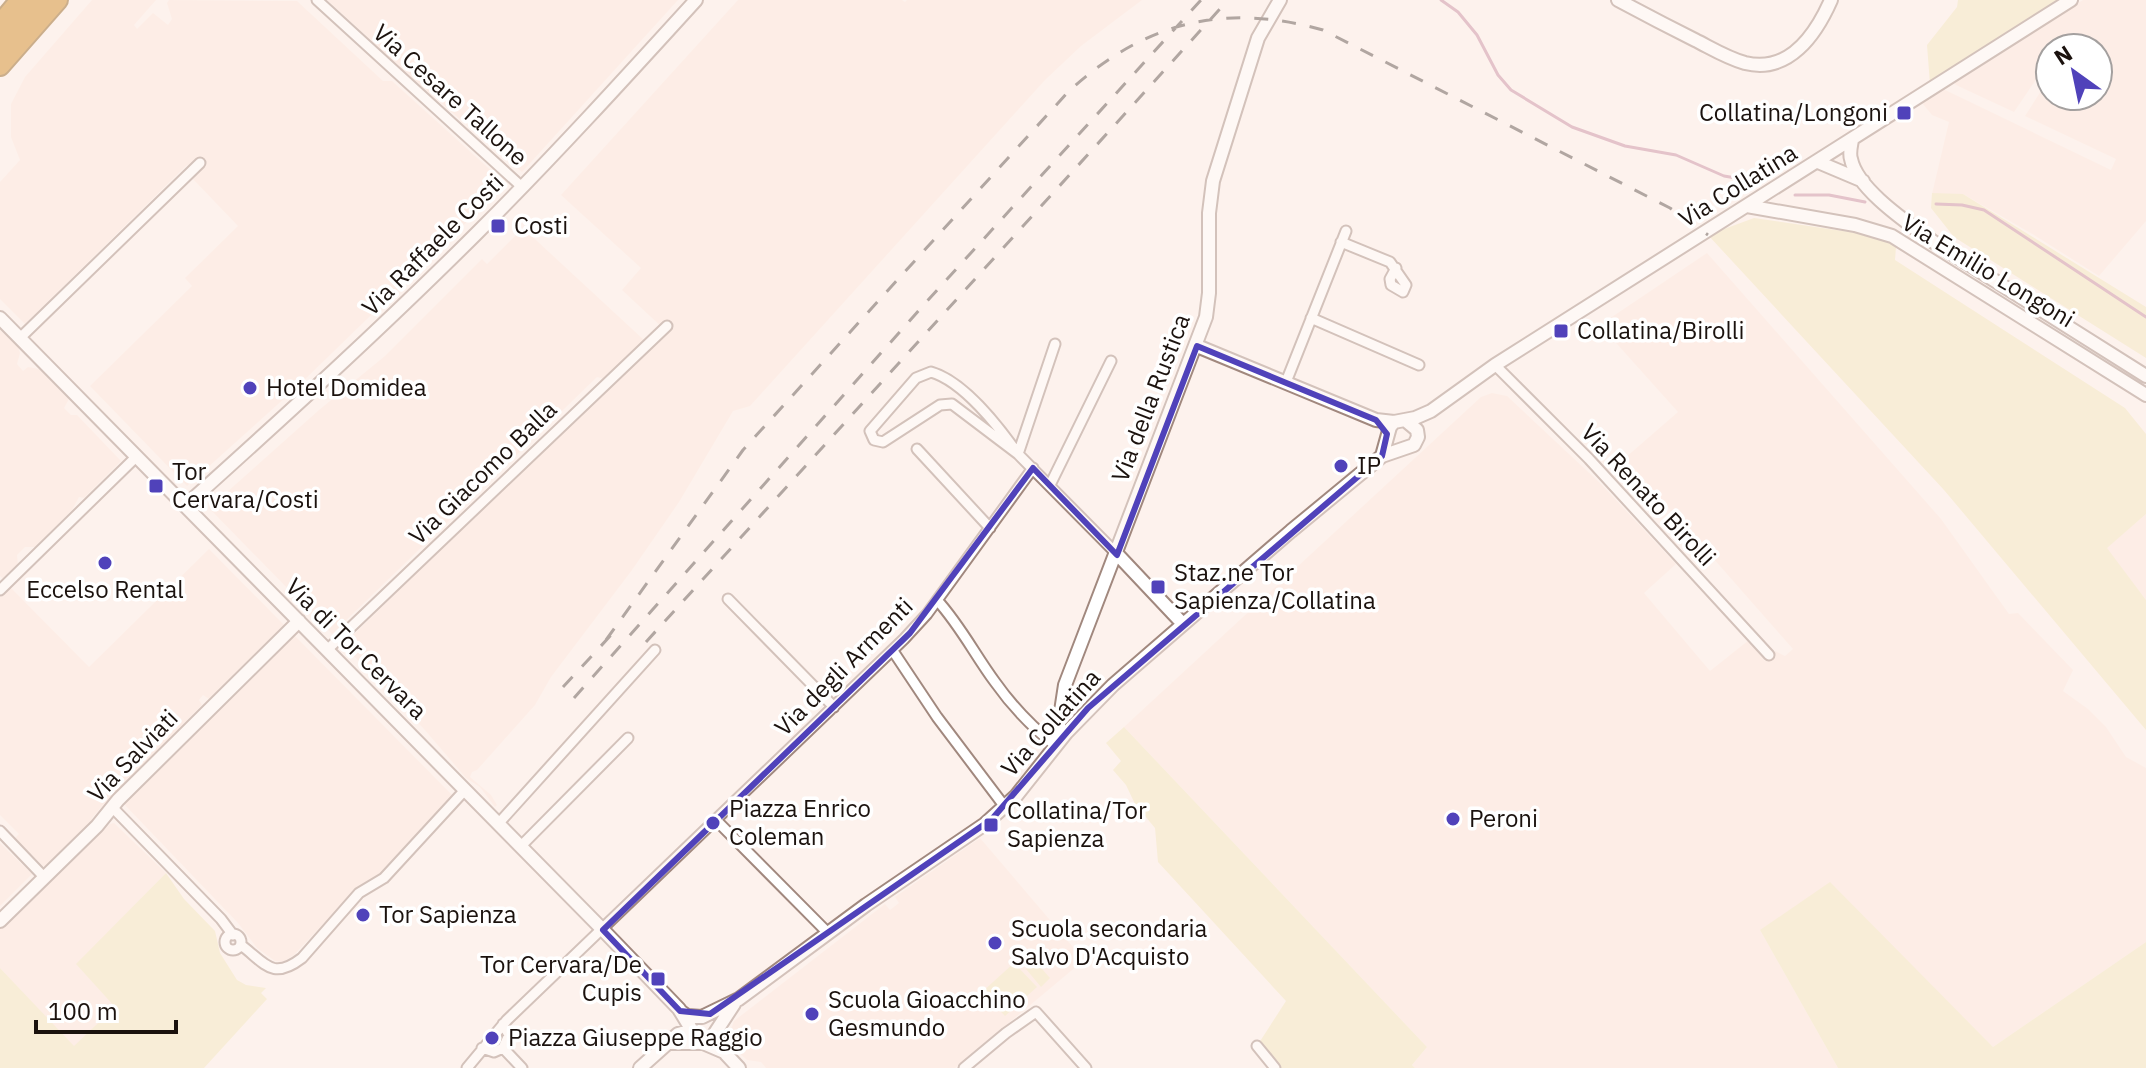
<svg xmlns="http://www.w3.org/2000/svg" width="2146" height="1068" font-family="'IBM Plex Sans',sans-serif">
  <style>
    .built { fill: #fce7de }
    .green { fill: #f2e6bd }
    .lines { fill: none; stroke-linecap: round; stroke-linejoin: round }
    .stream { stroke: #c5899f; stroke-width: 3 }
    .minor-casing { stroke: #a1887e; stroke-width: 13 }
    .tertiary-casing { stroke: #a1887e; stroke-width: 16 }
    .motorway-casing { stroke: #8f5c16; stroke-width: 22 }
    .minor { stroke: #fff; stroke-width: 9 }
    .tertiary { stroke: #fff; stroke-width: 12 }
    .motorway { stroke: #cd841a; stroke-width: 18 }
    .rail { stroke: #544a46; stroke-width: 3; stroke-dasharray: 14 14; stroke-linecap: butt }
    .marked { fill: none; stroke: #5042ba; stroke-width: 6; stroke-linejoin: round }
    .poi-dot { fill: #5042ba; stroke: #fff; stroke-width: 3 }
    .labels { text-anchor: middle; stroke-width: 7; stroke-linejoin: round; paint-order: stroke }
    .street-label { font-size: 24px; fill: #1b120e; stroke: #fff }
    .poi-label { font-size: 24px; fill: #1b120e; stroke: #fff; text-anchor: start }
  </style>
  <rect width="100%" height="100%" fill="#fdf2ed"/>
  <!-- built -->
  <path class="built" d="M92,0H156L134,25L137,29L153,13L168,25L172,19L167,3L169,0L297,1L383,81H392L506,184L297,387L187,486L90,386L192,286L185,278L238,226L192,178L196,173L187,165L25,324L0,299V182L20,160L11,137V104L25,77Z
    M327,0H678L522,172L420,85Z
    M738,0H902L905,2L907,0H1142L1081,46L1045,80L750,406L733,411L679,502L632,570L551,677L535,705L477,770L472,772L470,777L491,795L497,805L495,807L480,787L466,778L424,729L343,645L665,330L622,290L641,268L561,195Z
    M2083,0H2146V221L2099,276L2034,235L1963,194H1932L1949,122L1932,115L1922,103L1941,88L2111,170L2116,159L2025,116L2050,77V96H2098V48H2050V59L2014,112L1956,85L1952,80Z
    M523,228L645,341L605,379L597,377L332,634L209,508L319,410L385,356L482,259L487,264Z
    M1707,253L1941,519L2009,614L2018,613L2073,670L2063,691L2088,709L2106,727L2126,757L2146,768V942L1993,1047L1918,972L1760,930L1838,1068H1415L1412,1065L1427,1047L1124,727L1481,397L1492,393L1507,396L1600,483L1676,564L1644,593L1710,671L1749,640L1765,661L1775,651L1785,656L1793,649L1625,458L1678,412L1600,325Z
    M0,330L18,347L20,353L17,364L23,371L28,367L39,369L69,399L64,408L71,415H77L121,461L84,498L79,497L72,510L35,547H25L17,555L18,566L4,580L0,576Z
    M2146,514V600L2106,548Z
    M209,549L284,625L209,699L203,695L199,700L202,705L104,804L92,818L91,824L49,866H43L15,838L19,834L0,815V596L9,587L12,589L89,667Z
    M294,635L453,796L382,874L359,886L294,955L283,962L275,961L257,948L238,923L123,803Z
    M114,823L166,873L77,964L116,1007L74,1047L0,968V929L110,824Z
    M980,838L1084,960L955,1068H766L761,1062L747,1060L737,1051L730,1041V1032L734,1021L885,904L890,910L899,903L895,897Z
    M0,843L32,874L0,906Z"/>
  <!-- green -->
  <path class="green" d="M1958,0H2063L1930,84L1927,45L1957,7Z
    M1932,193L1963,194L2146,307V358L1954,237L1931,208Z
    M1754,218L1877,236L1896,247L1895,260L2125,408L2146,434V514L2107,548L2146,600V730L1944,490L1708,235Z
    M1124,727L1427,1047L1412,1065L1415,1068H1275L1257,1046L1286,1001L1158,862L1155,828L1135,804L1126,785L1113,770L1121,761L1106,743Z
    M166,873L184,899L215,931L220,953L237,980L246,985L266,988L261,993L267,999L204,1068H0V968L74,1046L115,1007L76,964Z
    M1830,882L1993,1047L2146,942V1068H1838L1760,930Z
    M1035,961L1050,978L1041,987L1026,969Z
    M1014,963L1037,987L1005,1016L982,992Z"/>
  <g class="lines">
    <!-- stream -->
    <path class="stream" d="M1441,0L1458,12L1477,35L1498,75L1511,90L1572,127L1625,146L1676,155L1724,176L1759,182
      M1795,195H1829L1865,202
      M1936,204L1962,205L1984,210L2146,317"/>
    <!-- minor casing -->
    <g class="minor-casing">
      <path id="minor" d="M317,0L522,187
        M1341,242L1390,262L1406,285L1403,292L1391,285L1390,279L1396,268
        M1311,318L1419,365
        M20,338L200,163
        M1495,365L1589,459L1769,655
        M1286,382L1346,231
        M917,449L990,528
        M1018,454C999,427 963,381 931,372L916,378L870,431L874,440L883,442L940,405L952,404L1018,454L1117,554
        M1018,454L1055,344
        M1050,485L1111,361
        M0,590L136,457
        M728,599L834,707
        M937,600C960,625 975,655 995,682C1012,706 1033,728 1056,746
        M327,650L667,326
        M893,651L937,717L1005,807
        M112,807L221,919L233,935
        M716,820L828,933
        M498,824L655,650
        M0,831L45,878
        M520,847L628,738
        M225 942a8 8 0 1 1 16 0a8 8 0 1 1-16 0Z
        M241,945C265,963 272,981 302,958L359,893L384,878L465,790
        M503,1024L509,1035L503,1048L522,1068
        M1257,1046L1275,1068
        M482,1048L494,1052L503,1048
        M467,1068L507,1020L904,639L927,614L1033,468
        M964,1068L1006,1033L1036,1012L1086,1068"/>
    </g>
    <!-- tertiary casing -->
    <g class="tertiary-casing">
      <path id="tertiary" d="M1618,0C1644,14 1669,27 1695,40C1711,48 1727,58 1745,63C1789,74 1816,34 1831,0
        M1852,140C1851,146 1849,153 1851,159C1857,190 1911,225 1935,243L2146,376
        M1818,162L1863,181
        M1747,206L1855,225L1892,236L2146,395
        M0,318L603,930L679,1009L690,1027
        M1197,346L1376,420L1394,422
        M1382,456L1390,427L1394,422L1415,418L1431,411L1495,365L2071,0
        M185,506C285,416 384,326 479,231C554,156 625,78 696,0
        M1117,554L1183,624
        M1056,744L1065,685L1206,317L1209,293V213L1213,181L1258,38L1280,0
        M0,921L97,826L118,800L299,621
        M734,1004L715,1033L724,1052L739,1068
        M680,1011L687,1016L702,1017L739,999L866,905L985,824L1016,796L1066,733L1113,685L1291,531L1382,456L1414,445L1418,437L1417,430L1405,420
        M670,1043H703L724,1052
        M640,1068L678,1034L689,1031"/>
    </g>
    <!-- motorway casing -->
    <g class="motorway-casing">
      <path id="motorway" d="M0,24L20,0
        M0,47L40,0
        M0,66L58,0"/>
    </g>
    <!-- minor -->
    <use href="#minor" class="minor"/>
    <!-- tertiary -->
    <use href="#tertiary" class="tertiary"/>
    <!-- motorway -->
    <use href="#motorway" class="motorway"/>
    <!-- rail -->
    <path class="rail" d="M606,640L743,450L1068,92C1144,22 1224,2 1323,30L1670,208L1708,235
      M646,642L1228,0
      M563,687L612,634
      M574,698L929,299L1201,0"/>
  </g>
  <!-- marked area -->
  <path d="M0 0H2146V1068H0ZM1197,346L1376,420L1387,434L1382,456L1088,708L992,819L710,1014L680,1011L603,930L910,633L1033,468L1117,555Z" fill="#fdf2ed" fill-opacity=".55" fill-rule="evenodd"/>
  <path class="marked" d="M1197,346L1376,420L1387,434L1382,456L1088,708L992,819L710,1014L680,1011L603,930L910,633L1033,468L1117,555Z"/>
  <!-- markers -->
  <g class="poi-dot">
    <rect x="1896" y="105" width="16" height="16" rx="4"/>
    <rect x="490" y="218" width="16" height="16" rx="4"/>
    <rect x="1553" y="323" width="16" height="16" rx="4"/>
    <circle cx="250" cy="388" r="8"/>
    <circle cx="1341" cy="466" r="8"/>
    <rect x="148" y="478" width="16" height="16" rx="4"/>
    <circle cx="105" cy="563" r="8"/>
    <rect x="1150" y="579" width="16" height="16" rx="4"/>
    <circle cx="1453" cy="819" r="8"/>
    <circle cx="713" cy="823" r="8"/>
    <rect x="983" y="817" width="16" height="16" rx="4"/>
    <circle cx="363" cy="915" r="8"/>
    <circle cx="995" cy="943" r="8"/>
    <rect x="650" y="971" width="16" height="16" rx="4"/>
    <circle cx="812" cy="1014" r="8"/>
    <circle cx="492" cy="1038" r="8"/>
  </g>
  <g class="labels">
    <!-- street labels -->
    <g class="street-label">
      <text transform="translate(450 95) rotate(42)" y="8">Via Cesare Tallone</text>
      <text transform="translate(1738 186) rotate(-32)" y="8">Via Collatina</text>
      <text transform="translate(433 245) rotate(-45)" y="8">Via Raffaele Costi</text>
      <text transform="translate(1988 271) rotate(31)" y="8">Via Emilio Longoni</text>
      <text transform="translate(1151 398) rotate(-69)" y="8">Via della Rustica</text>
      <text transform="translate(483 473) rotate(-44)" y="8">Via Giacomo Balla</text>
      <text transform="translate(1648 495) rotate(47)" y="8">Via Renato Birolli</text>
      <text transform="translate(356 649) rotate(45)" y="8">Via di Tor Cervara</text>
      <text transform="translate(844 667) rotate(-45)" y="8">Via degli Armenti</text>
      <text transform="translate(1051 723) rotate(-48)" y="8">Via Collatina</text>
      <text transform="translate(133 756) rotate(-46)" y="8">Via Salviati</text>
    </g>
    <!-- poi labels -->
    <g class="poi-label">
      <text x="1888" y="121" text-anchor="end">Collatina/Longoni</text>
      <text x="514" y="234">Costi</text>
      <text x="1577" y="339">Collatina/Birolli</text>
      <text x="266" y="396">Hotel Domidea</text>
      <text x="1357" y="474">IP</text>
      <text x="172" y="480">Tor<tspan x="172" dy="28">Cervara/Costi</tspan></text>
      <text x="1174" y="581">Staz.ne Tor<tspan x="1174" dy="28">Sapienza/Collatina</tspan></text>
      <text x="105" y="598" text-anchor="middle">Eccelso Rental</text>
      <text x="729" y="817">Piazza Enrico<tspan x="729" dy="28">Coleman</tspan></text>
      <text x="1007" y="819">Collatina/Tor<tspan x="1007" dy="28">Sapienza</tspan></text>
      <text x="1469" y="827">Peroni</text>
      <text x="379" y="923">Tor Sapienza</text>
      <text x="1011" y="937">Scuola secondaria<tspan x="1011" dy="28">Salvo D'Acquisto</tspan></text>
      <text x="642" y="973" text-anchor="end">Tor Cervara/De<tspan x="642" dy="28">Cupis</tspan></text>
      <text x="828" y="1008">Scuola Gioacchino<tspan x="828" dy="28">Gesmundo</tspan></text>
      <text x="508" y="1046">Piazza Giuseppe Raggio</text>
    </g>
  </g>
  <!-- north arrow -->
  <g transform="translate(2074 72) rotate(327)"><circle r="38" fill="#ffffff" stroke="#a4a09f" stroke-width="2"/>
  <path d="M0-6L14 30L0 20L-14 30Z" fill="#5042ba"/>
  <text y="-12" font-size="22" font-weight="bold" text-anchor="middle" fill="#1b120e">N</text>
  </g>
  <!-- scale -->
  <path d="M36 1020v12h140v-12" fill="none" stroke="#1b120e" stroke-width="4"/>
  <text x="48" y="1020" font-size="24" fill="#1b120e" stroke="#ffffff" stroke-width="6" paint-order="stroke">100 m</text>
</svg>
